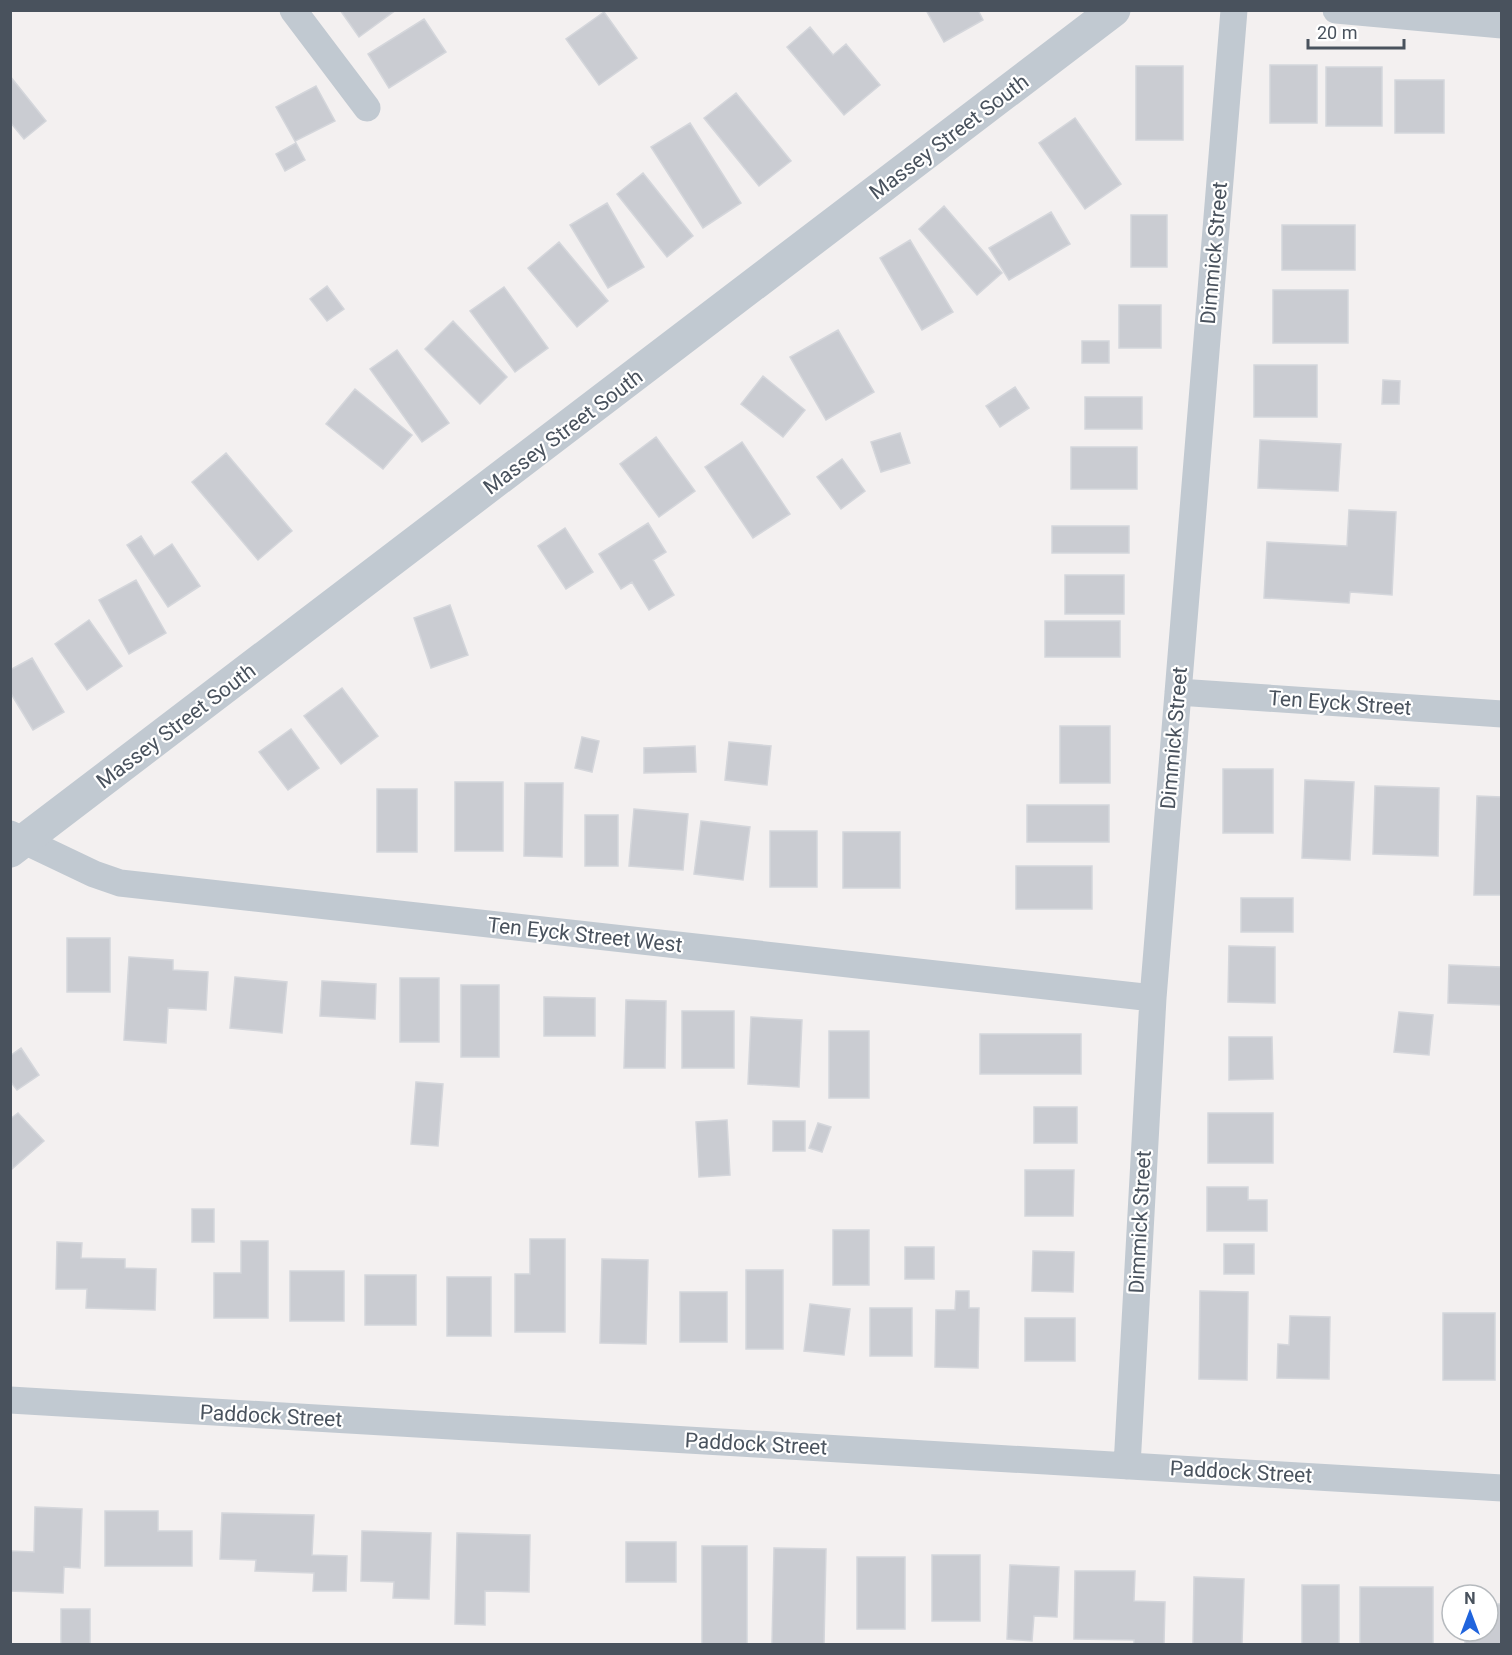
<svg xmlns="http://www.w3.org/2000/svg" width="1512" height="1655" font-family="Roboto,sans-serif">
  <style>
    .building { fill: #caccd2; stroke: #d4d6db; stroke-width: 1.5 }
    .lines { fill: none; stroke-linecap: round; stroke-linejoin: round }
    .minor { stroke: #c1c9d1; stroke-width: 27 }
    .tertiary { stroke: #c1c9d1; stroke-width: 33 }
    .labels { text-anchor: middle; stroke-width: 4.5; stroke-linejoin: round; paint-order: stroke }
    .street-label { font-size: 21px; fill: #49525d; stroke: #fff }
  </style>
  <rect width="100%" height="100%" fill="#f3f0f0"/>
  <!-- building -->
  <path class="building" d="M340,10H396L359,37Z
    M926,10H978L983,20L944,42Z
    M604,12L637,58L599,85L566,39Z
    M424,19L446,52L389,88L368,54Z
    M810,27L833,55L846,44L880,85L844,115L787,47Z
    M1270,65H1317V123H1270Z
    M1136,66H1183V140H1136Z
    M1326,67H1382V126H1326Z
    M10,76L46,121L24,139L10,122Z
    M1395,80H1444V133H1395Z
    M316,86L335,121L295,141L305,160L285,171L276,154L296,143L276,107Z
    M736,93L791,161L759,186L704,118Z
    M1075,118L1121,184L1085,209L1039,143Z
    M690,123L741,203L703,228L651,147Z
    M643,173L693,236L667,257L617,194Z
    M607,203L644,267L608,288L570,225Z
    M944,206L1002,273L977,295L919,229Z
    M1051,212L1070,244L1009,280L989,248Z
    M1131,215H1167V267H1131Z
    M1282,225H1355V270H1282Z
    M910,240L953,312L922,330L880,258Z
    M559,242L608,301L577,327L528,268Z
    M327,286L344,309L327,321L310,299Z
    M504,287L548,348L515,372L470,311Z
    M1273,290H1348V343H1273Z
    M1119,305H1161V348H1119Z
    M453,321L507,377L480,404L425,349Z
    M838,330L874,392L826,420L790,357Z
    M1082,341H1109V363H1082Z
    M397,350L449,423L422,442L370,369Z
    M1254,365H1317V417H1254Z
    M763,376L805,410L783,437L741,404Z
    M1383,380L1400,381L1399,404H1382Z
    M1015,387L1029,408L1000,427L986,406Z
    M355,389L412,435L383,469L326,424Z
    M1085,397H1142V429H1085Z
    M900,433L910,463L881,472L871,442Z
    M656,437L695,491L659,517L620,464Z
    M1260,440L1341,444L1338,491L1258,488Z
    M742,442L790,514L753,538L705,467Z
    M1071,447H1137V489H1071Z
    M226,453L292,531L258,560L192,482Z
    M842,459L865,491L841,509L817,477Z
    M1349,510L1396,512L1392,595L1350,592L1349,603L1264,598L1267,542L1347,546Z
    M648,523L666,552L653,560L674,595L649,610L632,582L621,589L599,554Z
    M1052,526H1129V553H1052Z
    M565,528L593,572L566,589L538,546Z
    M141,536L154,556L172,544L200,586L168,607L127,545Z
    M1065,575H1124V614H1065Z
    M136,580L166,633L129,654L99,600Z
    M450,605L468,655L431,668L414,618Z
    M89,620L122,666L87,690L55,644Z
    M1045,621H1120V657H1045Z
    M32,658L64,712L33,730L10,692V670Z
    M342,688L378,736L341,764L304,716Z
    M1060,726H1110V783H1060Z
    M291,729L319,768L288,790L259,752Z
    M582,737L599,741L592,772L575,768Z
    M729,742L771,746L767,785L725,780Z
    M695,746L696,772L644,773V748Z
    M1223,769H1273V833H1223Z
    M1305,780L1354,782L1350,860L1302,858Z
    M455,782H503V851H455Z
    M525,783H563L562,857L524,856Z
    M1375,786L1439,788L1438,856L1373,854Z
    M377,789H417V852H377Z
    M1477,796L1502,797V895H1474Z
    M1027,805H1109V842H1027Z
    M634,809L688,814L683,870L629,866Z
    M585,815H618V866H585Z
    M701,821L750,827L743,880L694,874Z
    M770,831H817V887H770Z
    M843,832H900V888H843Z
    M1016,866H1092V909H1016Z
    M1241,898H1293V932H1241Z
    M67,938H110V992H67Z
    M1229,946L1275,947V1003L1228,1002Z
    M129,957L173,960V970L208,972L206,1010L168,1008L166,1043L124,1040Z
    M1449,965L1502,967V1005L1448,1003Z
    M235,977L287,982L282,1033L230,1028Z
    M400,978H439V1042H400Z
    M322,981L376,984L375,1019L320,1016Z
    M461,985H499V1057H461Z
    M544,997L595,998V1036H544Z
    M626,1000L666,1001L665,1068H624Z
    M682,1011H734V1068H682Z
    M1399,1012L1433,1015L1429,1055L1394,1052Z
    M751,1017L802,1020L799,1087L748,1084Z
    M829,1031H869V1098H829Z
    M980,1034H1081V1074H980Z
    M1229,1037H1272L1273,1079L1229,1080Z
    M21,1048L39,1075L17,1090L10,1081V1056Z
    M416,1082L443,1084L438,1146L411,1144Z
    M1034,1107H1077V1143H1034Z
    M18,1113L44,1141L12,1169L10,1119Z
    M1208,1113H1273V1163H1208Z
    M727,1120L730,1175L699,1177L696,1122Z
    M773,1121H805V1151H773Z
    M818,1123L831,1127L822,1152L809,1148Z
    M1025,1170H1074L1073,1216H1025Z
    M1207,1187H1248V1200H1267V1231H1207Z
    M192,1209H214V1242H192Z
    M833,1230H869V1285H833Z
    M530,1239H565V1332H515V1274H530Z
    M241,1241H268V1318H214V1273H241Z
    M57,1242L82,1243L81,1258L125,1259V1268L156,1269L155,1310L86,1308L87,1289H56Z
    M1224,1244H1254V1274H1224Z
    M905,1247H934V1279H905Z
    M1033,1251L1074,1252L1073,1292L1032,1291Z
    M602,1259L648,1260L646,1344L600,1343Z
    M746,1270H783V1349H746Z
    M290,1271H344V1321H290Z
    M365,1275H416V1325H365Z
    M447,1277H491V1336H447Z
    M956,1291H969V1308H979L978,1368L935,1367L936,1310H955Z
    M1200,1291L1248,1292L1247,1380L1199,1379Z
    M680,1292H727V1342H680Z
    M810,1304L850,1309L844,1355L804,1351Z
    M870,1308H912V1356H870Z
    M1443,1313H1495V1380H1443Z
    M1290,1316L1330,1317L1329,1379L1277,1378L1278,1344L1289,1345Z
    M1025,1318H1075V1361H1025Z
    M35,1507L82,1509L80,1568L64,1567L63,1593L10,1591V1551L34,1552Z
    M105,1511H158V1531H192V1566H105Z
    M222,1513L314,1515L312,1555L347,1556L346,1591H313L314,1573L255,1571L256,1560L220,1559Z
    M362,1531L431,1533L429,1599L393,1598L394,1582L361,1581Z
    M457,1533L530,1535L529,1592L485,1591V1625L455,1624Z
    M626,1542H676V1582H626Z
    M702,1546H747V1644H702Z
    M774,1548L826,1549L824,1644H772Z
    M932,1555H980V1621H932Z
    M857,1557H905V1629H857Z
    M1010,1565L1059,1567L1057,1617L1034,1616L1032,1641L1007,1639Z
    M1075,1571H1135L1134,1601L1165,1602L1164,1644H1134V1640L1074,1639Z
    M1194,1577L1244,1579L1242,1644H1193Z
    M1302,1585H1339V1644H1302Z
    M1360,1587H1433V1644H1360Z
    M1488,1604H1502V1644H1465V1631H1488Z
    M61,1609H90V1644H61Z"/>
  <g class="lines">
    <!-- minor -->
    <path class="minor" d="M293,10L367,108
      M1336,10L1502,25
      M1178,692L1502,714
      M10,834L94,874L120,883L1153,998
      M10,1400L1502,1488
      M1127,1466L1153,998L1234,10"/>
    <!-- tertiary -->
    <path class="tertiary" d="M10,851L1114,10"/>
  </g>
  <g class="labels">
    <!-- street labels -->
    <g class="street-label">
      <text transform="translate(949 137) rotate(-37)" y="7">Massey Street South</text>
      <text transform="translate(1214 253) rotate(-85)" y="7">Dimmick Street</text>
      <text transform="translate(563 432) rotate(-37)" y="7">Massey Street South</text>
      <text transform="translate(1340 703) rotate(4)" y="7">Ten Eyck Street</text>
      <text transform="translate(176 726) rotate(-37)" y="7">Massey Street South</text>
      <text transform="translate(1174 738) rotate(-85)" y="7">Dimmick Street</text>
      <text transform="translate(585 935) rotate(6)" y="7">Ten Eyck Street West</text>
      <text transform="translate(1140 1222) rotate(-87)" y="7">Dimmick Street</text>
      <text transform="translate(271 1416) rotate(3)" y="7">Paddock Street</text>
      <text transform="translate(756 1444) rotate(3)" y="7">Paddock Street</text>
      <text transform="translate(1241 1472) rotate(3)" y="7">Paddock Street</text>
    </g>
  </g>
  <!-- border -->
  <rect width="1512" height="1655" fill="none" stroke="#49525d" stroke-width="24"/>
  <!-- north arrow -->
  <g transform="translate(1470 1613)"><circle r="28" fill="#ffffff" stroke="#b6babe" stroke-width="1.5"/>
  <path d="M0-4.5L10 22L0 15L-10 22Z" fill="#2064dd"/>
  <text y="-9" font-size="16" font-weight="bold" text-anchor="middle" fill="#49525d">N</text>
  </g>
  <!-- scale -->
  <path d="M1308 39v9h96v-9" fill="none" stroke="#49525d" stroke-width="3"/>
  <text x="1317" y="39" font-size="18" fill="#49525d" stroke="#ffffff" stroke-width="4.5" paint-order="stroke">20 m</text>
</svg>
